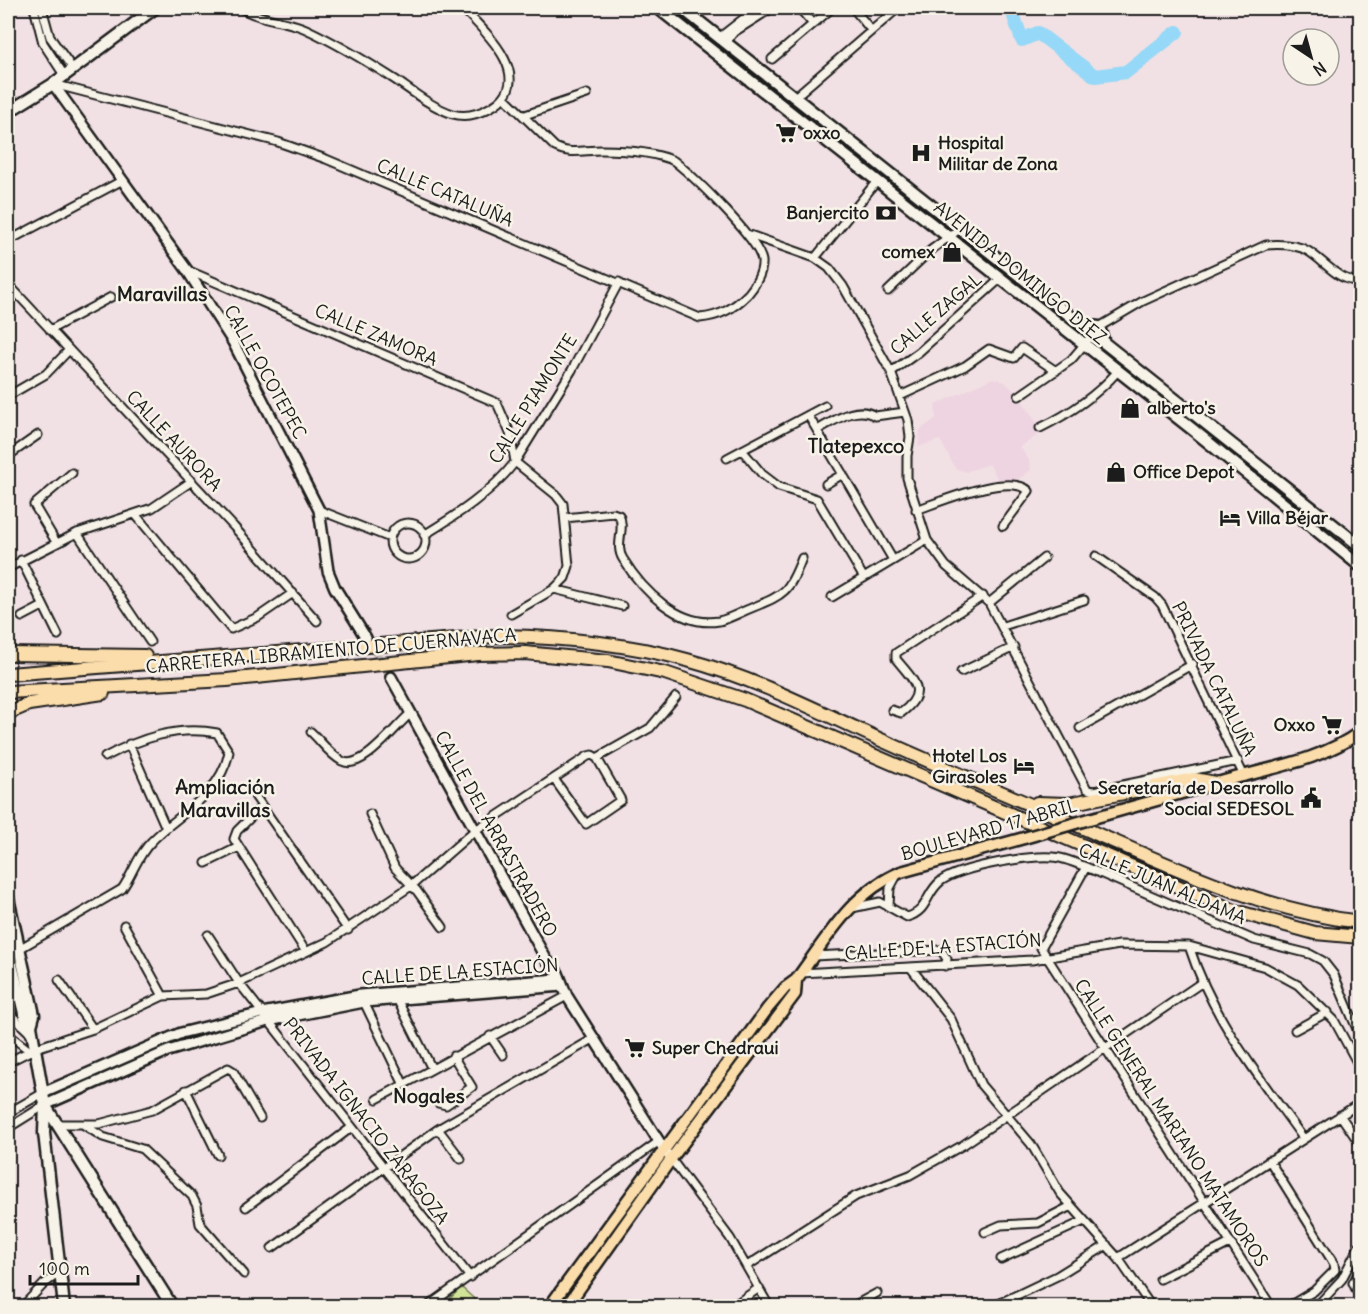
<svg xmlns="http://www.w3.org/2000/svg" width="1368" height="1314" font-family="Delius,sans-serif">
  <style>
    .built { fill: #eed4e1 }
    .green { fill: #d1e397; stroke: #76805a; stroke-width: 1.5 }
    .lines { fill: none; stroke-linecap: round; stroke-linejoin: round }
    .river { stroke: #95d8f7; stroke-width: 14 }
    .tertiary-tunnel { stroke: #c7babc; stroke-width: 9; stroke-dasharray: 9 4.5; stroke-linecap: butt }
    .minor-casing { stroke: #1c1c1c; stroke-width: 11 }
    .tertiary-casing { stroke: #1c1c1c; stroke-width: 14 }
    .secondary-casing { stroke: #1c1c1c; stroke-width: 15 }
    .primary-casing { stroke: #1c1c1c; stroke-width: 15 }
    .trunk-casing { stroke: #1c1c1c; stroke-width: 16 }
    .minor { stroke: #f7f3e8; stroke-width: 7 }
    .tertiary { stroke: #f7f3e8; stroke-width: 9 }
    .secondary { stroke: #f7f3e8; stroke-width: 10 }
    .primary { stroke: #fbddab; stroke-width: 10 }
    .trunk { stroke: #fbddab; stroke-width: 12 }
    .primary-bridge-casing { stroke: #1c1c1c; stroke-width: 15; stroke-linecap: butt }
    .primary-bridge { stroke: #fbddab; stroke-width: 10 }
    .labels { text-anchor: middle; stroke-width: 5; stroke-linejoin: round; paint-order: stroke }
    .poi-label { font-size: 18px; font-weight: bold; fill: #1c1c1c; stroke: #f7f3e8; text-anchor: start }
    .street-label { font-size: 18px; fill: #1c1c1c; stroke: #f7f3e8 }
    .neighbourhood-label { font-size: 20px; font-weight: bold; fill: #1c1c1c; stroke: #f7f3e8 }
  </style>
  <rect width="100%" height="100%" fill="#f2e1e4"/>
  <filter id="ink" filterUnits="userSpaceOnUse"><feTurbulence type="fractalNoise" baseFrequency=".0167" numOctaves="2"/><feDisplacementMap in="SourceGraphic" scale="12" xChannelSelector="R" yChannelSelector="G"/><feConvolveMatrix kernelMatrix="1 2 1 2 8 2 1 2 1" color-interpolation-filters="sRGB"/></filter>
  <g filter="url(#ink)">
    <!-- built -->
    <path class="built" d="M993,378L1005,382L1019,396L1043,432L1020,447L1029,460L1031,470L1015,482L1000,483L989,464L966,472L955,468L940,440L918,447L920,430L936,418L935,405Z"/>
    <!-- green -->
    <path class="green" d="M461,1287L482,1306H443Z"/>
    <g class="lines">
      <!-- river -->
      <path class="river" d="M1011,8L1022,40L1038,33L1095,76L1126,72L1177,32"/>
      <!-- tertiary-tunnel -->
      <path class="tertiary-tunnel" d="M368,641L391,677"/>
      <!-- minor casing -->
      <g class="minor-casing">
        <path id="minor" d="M34,8L43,43L64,75
          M42,8L50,37L73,69
          M241,8C260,20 286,20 306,29C336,43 366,61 394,79C412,91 431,107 453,114C467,118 479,114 491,107C539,80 484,30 462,8
          M799,8L812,23
          M853,8L871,30
          M1356,8L1360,11
          M720,37L757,8
          M726,42L734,32L772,8
          M772,59L832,8
          M53,84L278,142L326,159L700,318C720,316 733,309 748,294C755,286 763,272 762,261C759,239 693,176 674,161C653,151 624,150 601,150C584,150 570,155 555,147L504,97
          M796,96L898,8
          M525,115L587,94
          M747,234L815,258L829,268L843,286L891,372L908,420L910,437L907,456V478L927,540L946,566L989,603L1087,789L1094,791L1238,761
          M8,241L123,180
          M815,258L877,181
          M187,270L497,403L510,433L515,462L556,495L563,504L569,566L565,578L554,589L511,614
          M8,284L234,527L317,621
          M888,291L931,250L961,228
          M50,330L111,297
          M891,372L919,352L1000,279
          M8,396L46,374L68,351
          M900,396L965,366L989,349L1014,358L1022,348L1056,371
          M1019,396L1071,360L1099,327L1143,301L1266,245C1280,244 1296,244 1308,251C1326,262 1338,282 1360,281
          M808,415L893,560
          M1040,428C1069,414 1096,396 1117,372
          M817,430C834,421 857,404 875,416L905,412
          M742,450L762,474L779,487L817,499L864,578
          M8,456L38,435
          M727,458L825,406
          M826,484L843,474
          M319,510L390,538
          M916,510C940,502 1009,472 1029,491L1003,526
          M135,514L231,629L258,617L293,593
          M565,518L613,513L619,515C626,529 614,545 623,559C642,590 679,628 719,621C729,619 739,613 749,609C785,594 788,594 802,558
          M390 541a18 18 0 1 1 36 0a18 18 0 1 1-36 0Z
          M77,533L150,642
          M424,535C457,515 491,493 515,462L572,370L619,282
          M56,542L34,505L72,473
          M1096,556L1155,597L1162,605L1244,776
          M21,560L58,635
          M8,568L77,533L152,508L192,481
          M554,589L622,606
          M832,597L927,540
          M989,603L1044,558
          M22,617L43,606
          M1003,626L1084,600
          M961,672L1014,647
          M892,710L901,713C929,692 914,681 896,659V653L983,596
          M1080,728L1193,664
          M311,732C321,741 330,755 342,761C362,772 396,725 411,713
          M129,744L166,828
          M597,758L650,728L676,697
          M255,796L348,930
          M262,806L237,831L234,839L306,952
          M370,814L395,868L417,891L443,927
          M206,863L239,847
          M1086,867L1041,948L1271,1306
          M889,906L890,888L897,875
          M852,908L880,902L907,917C929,911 925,893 941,881C961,867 1035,853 1060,858C1069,860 1078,864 1086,867L1254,940L1310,954L1323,961L1334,975L1360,1036
          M124,925L163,996
          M208,935L239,983L470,1277
          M1189,946C1213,1020 1258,1075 1303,1138
          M19,949L122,889C133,874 137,856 151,842C178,813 220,797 229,752L217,733C177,725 139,739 105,757
          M813,956L941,950L947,959L945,966
          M911,968L951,1019L981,1085L1031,1144L1060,1193L1118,1258L1151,1306
          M801,973L1032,960L1119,945L1189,946L1265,967L1298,985L1334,1020L1360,1068
          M59,980L93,1029
          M396,997L431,1067
          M364,1002L403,1083
          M8,1012L32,1035
          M1295,1030L1328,1012
          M8,1034L30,1051
          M490,1036L503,1055
          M8,1062L36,1048L93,1029L163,996L206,994L239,983L327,942L411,886L474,831L588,756L592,755L597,758L621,800L586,824L554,779
          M186,1090L218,1155
          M377,1099L567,996
          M438,1103L446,1105L472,1087L453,1056
          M8,1113L43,1093
          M1340,1115L1360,1144
          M58,1124H99L152,1110L228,1068L233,1071L260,1118
          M84,1125L103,1137L142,1149L192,1196L197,1206L200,1224L244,1274
          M8,1128L45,1105
          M438,1129L461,1159
          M671,1159L730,1238L769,1306
          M1269,1160L1334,1264L1335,1270L1314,1291L1289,1306
          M246,1207L352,1127
          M985,1232L1001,1225L1038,1223L1071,1206
          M272,1248L438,1129L593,1039
          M1118,1258L1360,1103
          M1001,1259L1084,1221
          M747,1266L856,1196L910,1175L963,1145L1201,983
          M1360,1270L1353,1283L1360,1298
          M1160,1279L1230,1243
          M574,1297L581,1306
          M996,1305L1057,1276L1107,1245
          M23,1306L44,1284L59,1273
          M428,1306L658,1142
          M733,1306L759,1288
          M853,1306L877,1293
          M1317,1306L1342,1279L1360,1244"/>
      </g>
      <!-- tertiary casing -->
      <g class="tertiary-casing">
        <path id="tertiary" d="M53,84L187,270L233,342L319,510L328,571L335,588L366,638
          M391,677L546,959L558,973L567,996L667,1154
          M43,1093L181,1033L262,1013L360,995L558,979
          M45,1105L168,1051L268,1021L364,1002L562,986"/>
      </g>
      <!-- secondary casing -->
      <g class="secondary-casing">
        <path id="secondary" d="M658,8L1192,429L1360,566
          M682,8L1360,546
          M8,112L53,84L155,8
          M1081,325L1099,327L1104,343
          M8,898L34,1015L31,1026
          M8,949L25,1017L31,1026L45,1105L44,1133L64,1306
          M45,1105L172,1306"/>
      </g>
      <!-- primary casing -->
      <g class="primary-casing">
        <path id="primary" d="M1093,818C1140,805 1188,791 1235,778C1279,766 1323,759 1360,732
          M550,1306L768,1008L785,988L796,980C827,938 851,893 901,872L1024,838
          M567,1306L671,1159L795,994L796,980"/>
      </g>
      <!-- trunk casing -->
      <g class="trunk-casing">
        <path id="trunk" d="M8,654L145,656
          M8,674L495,636C559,637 625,643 687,660C754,678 816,710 879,739C952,772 1026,802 1099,835C1184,872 1267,911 1360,922
          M8,692L227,680L478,654L525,653L608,661L665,673L745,700L1235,911L1315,933L1360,937
          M8,713L29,704L103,693
          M1037,803L1068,804L1194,779L1216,783"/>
      </g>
      <!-- minor -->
      <use href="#minor" class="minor"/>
      <!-- tertiary -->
      <use href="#tertiary" class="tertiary"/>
      <!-- secondary -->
      <use href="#secondary" class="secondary"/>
      <!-- primary -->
      <use href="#primary" class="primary"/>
      <!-- trunk -->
      <use href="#trunk" class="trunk"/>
      <!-- primary-bridge casing -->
      <g class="primary-bridge-casing">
        <path id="primary-bridge" d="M1024,838L1093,818"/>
      </g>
      <!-- primary-bridge -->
      <use href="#primary-bridge" class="primary-bridge"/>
    </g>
  </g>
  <!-- icons -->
  <defs>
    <g id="supermarket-bare" transform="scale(1.62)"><path d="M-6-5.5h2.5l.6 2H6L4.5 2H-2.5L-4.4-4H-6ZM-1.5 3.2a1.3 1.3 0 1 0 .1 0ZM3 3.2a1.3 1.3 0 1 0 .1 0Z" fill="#1c1c1c" stroke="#f7f3e8" stroke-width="2.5" paint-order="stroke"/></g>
    <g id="hospital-bare" transform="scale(1.62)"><path d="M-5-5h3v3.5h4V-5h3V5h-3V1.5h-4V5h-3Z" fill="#1c1c1c" stroke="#f7f3e8" stroke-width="2.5" paint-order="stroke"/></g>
    <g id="bank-bare" transform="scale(1.62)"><path d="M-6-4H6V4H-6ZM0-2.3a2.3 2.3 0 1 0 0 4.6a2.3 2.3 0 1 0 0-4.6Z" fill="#1c1c1c" stroke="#f7f3e8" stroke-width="2.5" paint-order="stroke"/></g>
    <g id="shop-bare" transform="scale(1.62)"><path d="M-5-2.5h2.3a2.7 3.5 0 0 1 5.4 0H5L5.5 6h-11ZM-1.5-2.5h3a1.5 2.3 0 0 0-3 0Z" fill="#1c1c1c" stroke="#f7f3e8" stroke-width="2.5" paint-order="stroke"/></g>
    <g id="hotel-bare" transform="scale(1.62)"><path d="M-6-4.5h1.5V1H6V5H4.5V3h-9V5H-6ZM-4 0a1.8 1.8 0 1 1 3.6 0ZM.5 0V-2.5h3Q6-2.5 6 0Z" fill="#1c1c1c" stroke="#f7f3e8" stroke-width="2.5" paint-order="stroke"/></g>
    <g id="civic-bare" transform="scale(1.62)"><path d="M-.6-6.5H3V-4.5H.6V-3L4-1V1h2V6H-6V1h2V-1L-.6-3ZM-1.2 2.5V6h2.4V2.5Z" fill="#1c1c1c" stroke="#f7f3e8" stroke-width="2.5" paint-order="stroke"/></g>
  </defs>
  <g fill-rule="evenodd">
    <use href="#supermarket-bare" x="786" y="133"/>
    <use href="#hospital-bare" x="921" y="153"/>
    <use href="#bank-bare" x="886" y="213"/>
    <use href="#shop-bare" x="952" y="252"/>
    <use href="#shop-bare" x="1130" y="408"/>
    <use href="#shop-bare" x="1116" y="472"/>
    <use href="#hotel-bare" x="1230" y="518"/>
    <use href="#supermarket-bare" x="1332" y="725"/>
    <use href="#hotel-bare" x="1024" y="766"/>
    <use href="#civic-bare" x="1311" y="798"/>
    <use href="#supermarket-bare" x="635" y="1048"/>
  </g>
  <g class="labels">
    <!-- poi labels -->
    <g class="poi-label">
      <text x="803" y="139">oxxo</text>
      <text x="938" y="149">Hospital<tspan x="938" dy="21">Militar de Zona</tspan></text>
      <text x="869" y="219" text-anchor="end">Banjercito</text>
      <text x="935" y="258" text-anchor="end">comex</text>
      <text x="1147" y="414">alberto's</text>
      <text x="1133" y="478">Office Depot</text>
      <text x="1247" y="524">Villa Béjar</text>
      <text x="1315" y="731" text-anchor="end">Oxxo</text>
      <text x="1007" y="762" text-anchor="end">Hotel Los<tspan x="1007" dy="21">Girasoles</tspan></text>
      <text x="1294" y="794" text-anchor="end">Secretaría de Desarrollo<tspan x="1294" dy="21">Social SEDESOL</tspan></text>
      <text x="652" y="1054">Super Chedraui</text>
    </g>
    <!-- street labels -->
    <g class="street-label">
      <text transform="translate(445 193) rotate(23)" y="6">CALLE CATALUÑA</text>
      <text transform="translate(1020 273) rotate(39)" y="6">AVENIDA DOMINGO DIEZ</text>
      <text transform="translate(936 314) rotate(-41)" y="6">CALLE ZAGAL</text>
      <text transform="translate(376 335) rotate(23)" y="6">CALLE ZAMORA</text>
      <text transform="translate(265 372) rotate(61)" y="6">CALLE OCOTEPEC</text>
      <text transform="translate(533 399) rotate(-58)" y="6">CALLE PIAMONTE</text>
      <text transform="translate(174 441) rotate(47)" y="6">CALLE AURORA</text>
      <text transform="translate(331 651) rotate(-5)" y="6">CARRETERA LIBRAMIENTO DE CUERNAVACA</text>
      <text transform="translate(1214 679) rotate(64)" y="6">PRIVADA CATALUÑA</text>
      <text transform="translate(989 830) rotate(-16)" y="6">BOULEVARD 17 ABRIL</text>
      <text transform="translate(496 834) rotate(61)" y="6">CALLE DEL ARRASTRADERO</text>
      <text transform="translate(1162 884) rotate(23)" y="6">CALLE JUAN ALDAMA</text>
      <text transform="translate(943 947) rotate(-4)" y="6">CALLE DE LA ESTACIÓN</text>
      <text transform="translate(460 972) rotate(-4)" y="6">CALLE DE LA ESTACIÓN</text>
      <text transform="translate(366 1121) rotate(52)" y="6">PRIVADA IGNACIO ZARAGOZA</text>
      <text transform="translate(1171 1123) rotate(57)" y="6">CALLE GENERAL MARIANO MATAMOROS</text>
    </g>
    <!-- neighbourhood labels -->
    <g class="neighbourhood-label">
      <text x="162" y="301">Maravillas</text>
      <text x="856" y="453">Tlatepexco</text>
      <text x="225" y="794">Ampliación<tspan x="225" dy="23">Maravillas</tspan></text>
      <text x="429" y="1103">Nogales</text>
    </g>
  </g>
  <!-- margin -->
  <rect width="1368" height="1314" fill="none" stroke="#f7f3e8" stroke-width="30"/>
  <rect x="15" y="15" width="1338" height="1284" fill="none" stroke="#1c1c1c" stroke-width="2" filter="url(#ink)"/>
  <!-- north arrow -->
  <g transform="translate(1311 57) rotate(144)"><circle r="28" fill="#f7f3e8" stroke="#9f9d96" stroke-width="1.5"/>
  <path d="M0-4.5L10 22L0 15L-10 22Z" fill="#1c1c1c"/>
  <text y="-9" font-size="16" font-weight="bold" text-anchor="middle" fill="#1c1c1c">N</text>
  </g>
  <!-- scale -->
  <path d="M30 1275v9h108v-9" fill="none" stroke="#1c1c1c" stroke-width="3"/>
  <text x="39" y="1275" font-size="18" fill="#1c1c1c" stroke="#f7f3e8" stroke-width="4.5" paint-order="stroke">100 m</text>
</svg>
